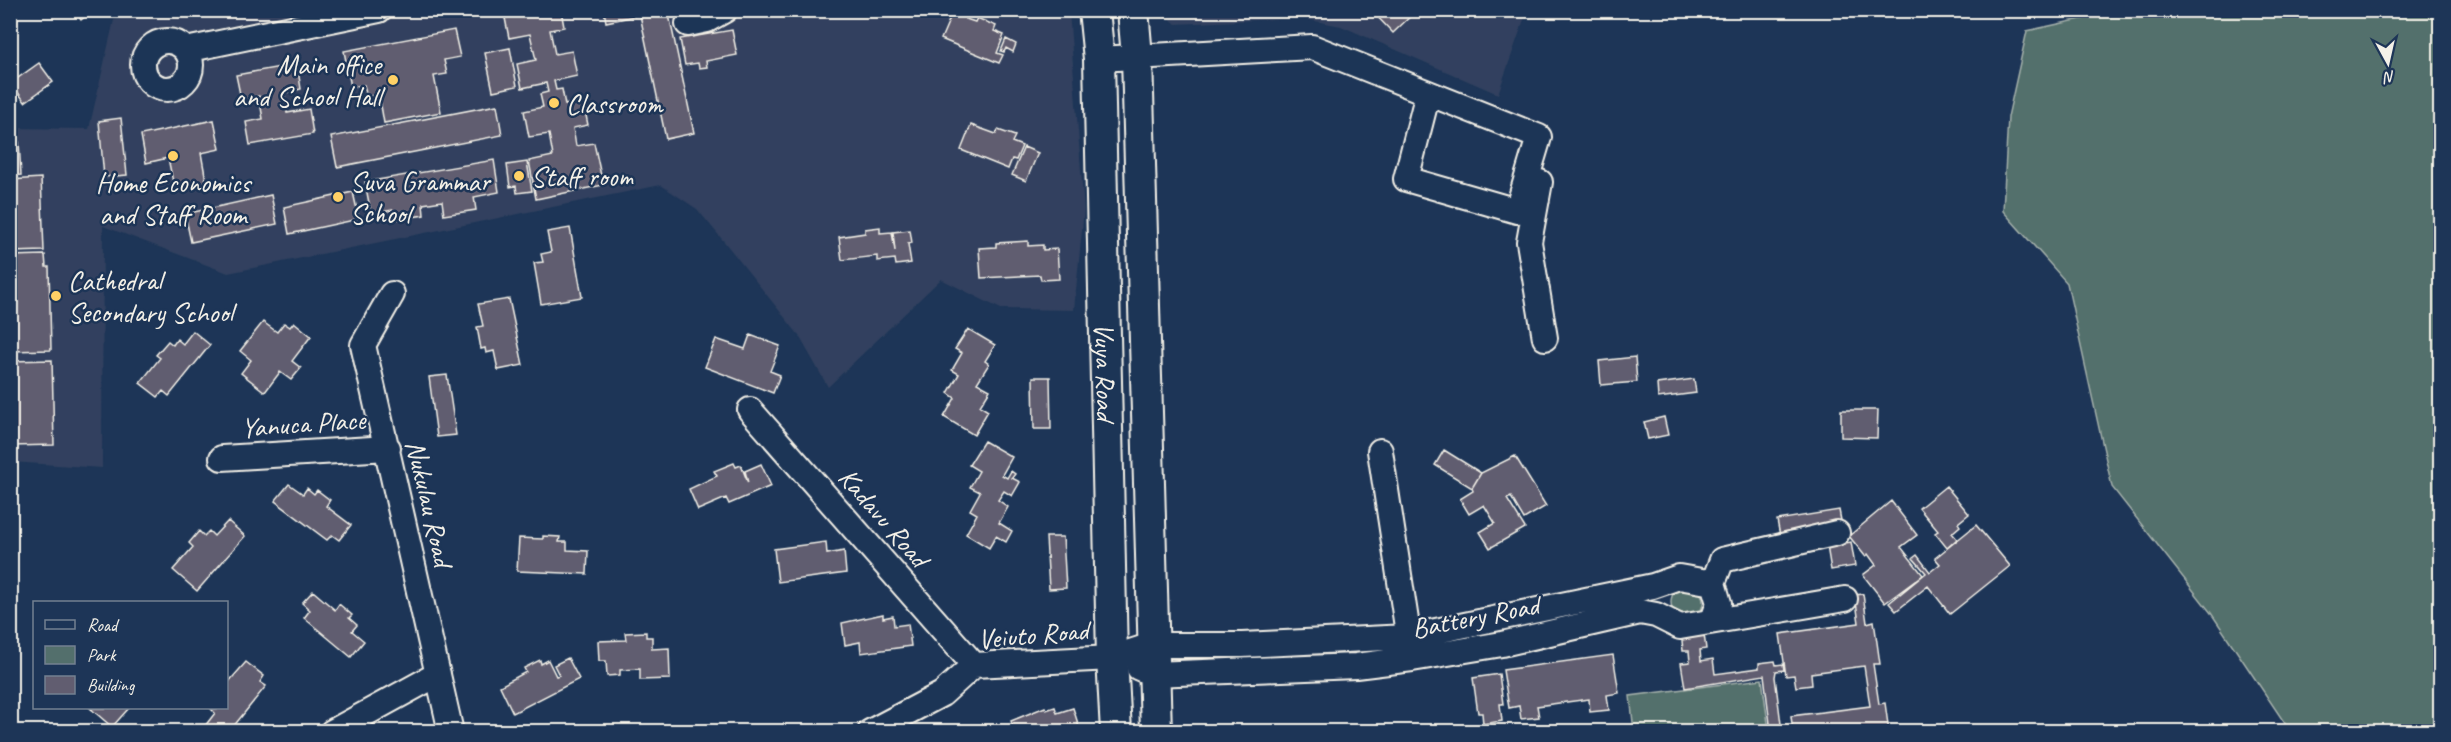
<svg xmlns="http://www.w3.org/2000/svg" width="2451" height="742" font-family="Caveat,sans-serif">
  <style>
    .built { fill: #31415e }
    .green { fill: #536f6c; stroke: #a4b0aa; stroke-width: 1.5 }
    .building { fill: #615d70; stroke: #f4f1e8; stroke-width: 1.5 }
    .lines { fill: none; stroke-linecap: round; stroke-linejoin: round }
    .minor-casing { stroke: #f4f1e8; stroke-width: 28 }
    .major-casing { stroke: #f4f1e8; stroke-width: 34 }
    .minor { stroke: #1d3557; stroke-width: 24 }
    .major { stroke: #1d3557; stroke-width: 30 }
    .poi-dot { fill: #ffd166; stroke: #1d3557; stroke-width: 2 }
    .labels { text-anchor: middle; stroke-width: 5; stroke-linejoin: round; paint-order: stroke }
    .poi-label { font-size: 28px; fill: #f4f1e8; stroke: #1d3557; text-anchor: start }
    .street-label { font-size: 28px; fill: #f4f1e8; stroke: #1d3557 }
  </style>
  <rect width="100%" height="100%" fill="#1d3557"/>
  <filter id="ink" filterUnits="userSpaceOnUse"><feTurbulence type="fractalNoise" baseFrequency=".0167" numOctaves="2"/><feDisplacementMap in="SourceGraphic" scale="12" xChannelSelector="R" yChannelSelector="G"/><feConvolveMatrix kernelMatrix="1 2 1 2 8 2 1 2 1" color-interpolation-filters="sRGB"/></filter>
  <g filter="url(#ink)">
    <!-- built -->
    <path class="built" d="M144,11H1069L1084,210L1074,310L1001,309L941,279L828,387L798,334L726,244L697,209L661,185L228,273L103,226L102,468L11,462L10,128L89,129L114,20Z
      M1161,11H1527L1498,94L1341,26L1300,18L1176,24Z"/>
    <!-- green -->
    <path class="green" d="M2122,10L2440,11V731H2290L2211,613L2112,487L2067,283L2003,211L2008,117L2027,31Z
      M1671 602a16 16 0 1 1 32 0a16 16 0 1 1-32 0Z
      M1762,679L1769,731H1634L1630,696Z"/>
    <!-- building -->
    <path class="building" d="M74,10H93L81,20Z
      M541,10H561L564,27L550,30L555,54L572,51L577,76L554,81L556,90L562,89L565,105L583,101L588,125L573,128L576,146L594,143L603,185L536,199L529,161L553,156L549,134L529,137L524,111L543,107L540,94L548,92L546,83L522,88L517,64L536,60L530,34L509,38L505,18Z
      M604,10H668L694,133L666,139L640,15L606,22Z
      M970,10L966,19L975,22L977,18L996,26L994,31L1004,35L997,53L1003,55L999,63L941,39L953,11Z
      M1371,10H1417L1393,33Z
      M454,30L460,57L444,60L447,74L434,76L441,112L384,123L379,94L367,97L364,85L351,87L344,51Z
      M732,30L737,55L706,61L707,67L699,68L698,63L685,65L680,39Z
      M1006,39L1016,44L1013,52L1006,48L1004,52L1001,51Z
      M510,48L517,86L493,91L485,53Z
      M39,63L53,82L25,102L11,83Z
      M297,64L301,89L284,93L287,113L309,109L313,134L250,145L246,122L263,119L259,96L241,99L236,75Z
      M497,105L502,135L337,167L331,137Z
      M121,118L127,175L104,177L99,121Z
      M214,120L220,149L201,153L207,186L175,192L168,158L146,163L141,135Z
      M971,125L996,134L998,130L1015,136L1012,142L1022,146L1016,160L1012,159L1008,169L961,150Z
      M19,142L21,175L10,176V143Z
      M1024,147L1038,153L1026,181L1012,175Z
      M494,160L499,192L474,197L476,210L444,215L442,201L423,204L424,215L394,220L393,210L371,214L365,182Z
      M527,162L532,191L517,193L516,186L510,187L507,165Z
      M41,178L44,251L10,252V180Z
      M353,192L359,219L289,234L284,207Z
      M271,195L277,224L191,242L185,214Z
      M880,227V233L892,232L895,251L893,232L910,230L912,243L908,244L911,263L896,265L895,259L877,261V256L842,260L839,237L865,233V229Z
      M570,228L582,297L541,304L534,263L543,262L541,254L551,252L547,232Z
      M1028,241V246L1043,245V250L1057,249L1059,279L1041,280L1040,275L981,278L979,248L996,247V243Z
      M45,255L46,267H49L51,350L10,351V256Z
      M509,299L523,365L498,370L494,351L486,353L485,348L481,349L477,327L483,326L478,304Z
      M263,322L277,332L284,323L290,327L294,322L311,336L292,361L301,368L291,380L280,372L265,392L241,373L251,360L240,351Z
      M968,329L995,345L985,361L989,364L977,383L990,390L980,406L988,411L974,435L944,417L955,398L948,393L959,374L952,370L962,353L955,349Z
      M193,331L210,345L169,396L163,391L158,397L140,383L160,358L156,355L168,341L173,345L177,339L183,344Z
      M750,335L780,346L770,371L780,375L773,393L705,367L716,339L745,349Z
      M1635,357L1637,382L1601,385L1599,361Z
      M52,360L54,445L11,446L10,361Z
      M447,375L456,435L437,437L429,377Z
      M1033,377H1050L1051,429H1034Z
      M1694,379L1696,393L1658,398L1657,384Z
      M1841,410H1878L1877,438L1841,437Z
      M1664,417L1668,435L1648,439L1644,422Z
      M984,441L1012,457L1002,475L1007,478L1011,471L1015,474L1012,478L1020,482L1012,496L1004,491L998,500L1008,507L999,523L1012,531L1006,542L996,536L989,548L966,534L977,514L970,510L980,492L970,487L979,471L969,465Z
      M1444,450L1481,473L1472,488L1435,465Z
      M1515,456L1546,506L1524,519L1511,497L1507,499L1525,528L1490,548L1480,532L1495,523L1484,505L1469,514L1460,499L1473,491L1472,488L1481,473Z
      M734,463L736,467L741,465L748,483L745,471L761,464L771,486L729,504L726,498L698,510L689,489L717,476L714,471Z
      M289,484L303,494L307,488L314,494L317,490L330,500L326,506L351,525L339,540L332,535L327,540L275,501Z
      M1946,486L1969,514L1958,523L1960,526L1952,533L1957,539L1947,548L1935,533L1938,531L1919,508Z
      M1891,501L1917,535L1901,547L1923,575L1885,603L1863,575L1876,565L1868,554L1865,556L1849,536Z
      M1839,510L1843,531L1781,541L1777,520Z
      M228,521L245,536L197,591L173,570L193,547L189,543L199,531L204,536L209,531L214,536Z
      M1976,525L2010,566L1950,614L1928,586L1896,611L1889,603L1926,573L1913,558L1917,555L1930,572L1940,564L1935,558Z
      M543,536L560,537L559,542H567V550L588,551L587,574L517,571L519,538L543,539Z
      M1046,537H1063L1066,588L1049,589Z
      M826,542L827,554L844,551L846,573L778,582L774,549Z
      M1851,542L1855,566L1831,570L1827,546Z
      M313,591L335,610L339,604L352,615L349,618L357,625L352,631L364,641L351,657L304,618L310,610L302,603Z
      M1863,594L1867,623L1874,621L1880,664H1873L1879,704L1885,703L1889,732H1793L1791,716L1870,706L1864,666L1811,673L1812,685L1796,687L1794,675L1786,676L1780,634L1859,623L1855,595Z
      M883,614V618L893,616L894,626L908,624L911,646L861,653L860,642L845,645L842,623Z
      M1520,621L1522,630L1493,637L1491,628Z
      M1703,627L1706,649L1700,650L1701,661L1713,659L1715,674L1759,668V663L1775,661L1776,665L1783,664L1784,670L1776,671L1775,677L1782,732H1771L1764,675L1685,688L1681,663L1690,662L1689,651H1683L1681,630Z
      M646,632V637H652V649L669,648L670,679L640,680V669L620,670V675L607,676L606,661H599L598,641L626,640L625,633Z
      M1613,655L1619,693L1607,695L1609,710L1590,712L1589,699L1537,706L1539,717L1521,719L1519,706L1509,708L1503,670Z
      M568,658L579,679L513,713L500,686L526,672L524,668L540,660L541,664L548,660L556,676L559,675L554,665Z
      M246,662L264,676L260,682L266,686L229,732H212L205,726L215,713L211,709L226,708V685Z
      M1499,674L1503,704H1500L1502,721L1483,724L1482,713H1478L1473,678Z
      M1045,707L1046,710L1055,707L1057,713L1073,708L1080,730L1015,732L1011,721Z
      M90,708H129L112,727Z"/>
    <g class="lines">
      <!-- minor casing -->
      <g class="minor-casing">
        <path id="minor" d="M688,24L707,20L725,10
          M143 65a24 24 0 1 1 48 0a24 24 0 1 1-48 0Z
          M186,50L379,10
          M1099,59L1312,47L1539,137L1517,211L1406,179L1428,93
          M1540,182L1529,242L1545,338
          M392,294L363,345L451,732
          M750,410L974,665
          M1380,451L1411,653
          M222,458L388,448
          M1713,620L1719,603L1713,583L1722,560L1837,533
          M1139,668L1153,674L1356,666L1412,659L1502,644L1640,612L1656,615L1680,627L1845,599
          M332,732L438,674
          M870,732L942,694L974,665L1112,658L1152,645H1242L1407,637L1653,586L1679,577L1713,583"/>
      </g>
      <!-- major casing -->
      <g class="major-casing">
        <g id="major">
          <path id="s1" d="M1094,10L1099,59L1112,658L1116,732"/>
          <path d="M1133,10L1137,57L1156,732"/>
        </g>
      </g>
      <!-- minor -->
      <use href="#minor" class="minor"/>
      <!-- major -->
      <use href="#major" class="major"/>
    </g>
  </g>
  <!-- markers -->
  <g class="poi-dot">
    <circle cx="393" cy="80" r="6"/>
    <circle cx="554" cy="103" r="6"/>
    <circle cx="173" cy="156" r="6"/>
    <circle cx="519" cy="176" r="6"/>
    <circle cx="338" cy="197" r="6"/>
    <circle cx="56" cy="296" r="6"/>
  </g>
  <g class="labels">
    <!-- poi labels -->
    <g class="poi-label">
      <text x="381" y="74" text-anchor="end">Main office<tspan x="381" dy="32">and School Hall</tspan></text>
      <text x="566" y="113">Classroom</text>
      <text x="531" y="186">Staff room</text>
      <text x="350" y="191">Suva Grammar<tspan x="350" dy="32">School</tspan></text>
      <text x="173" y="192" text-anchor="middle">Home Economics<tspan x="173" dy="32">and Staff Room</tspan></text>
      <text x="68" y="290">Cathedral<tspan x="68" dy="32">Secondary School</tspan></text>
    </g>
    <!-- street labels -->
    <g class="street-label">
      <text dy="10" stroke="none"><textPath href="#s1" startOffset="362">Vuya Road</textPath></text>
      <text transform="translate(303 423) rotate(-4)" y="10">Yanuca Place</text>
      <text transform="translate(430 503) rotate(77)" y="10">Nukulau Road</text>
      <text transform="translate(884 517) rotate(49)" y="10">Kadavu Road</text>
      <text transform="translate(1475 616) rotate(-11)" y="10">Battery Road</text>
      <text transform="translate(1033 634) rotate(-5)" y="10">Veiuto Road</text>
    </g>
  </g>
  <!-- margin -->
  <rect width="2451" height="742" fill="none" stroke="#1d3557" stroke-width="36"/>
  <rect x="18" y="18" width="2415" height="706" fill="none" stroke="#f4f1e8" stroke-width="2" filter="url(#ink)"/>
  <!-- legend -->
  <rect x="33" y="601" width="195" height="108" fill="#1d3557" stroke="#738091" stroke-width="1.5"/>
  <rect x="45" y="620" width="30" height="9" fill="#1d3557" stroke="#738091" stroke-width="1.5"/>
  <text x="87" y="631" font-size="18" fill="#f4f1e8">Road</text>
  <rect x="45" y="646" width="30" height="18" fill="#536f6c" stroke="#738091" stroke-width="1.5"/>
  <text x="87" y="661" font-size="18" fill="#f4f1e8">Park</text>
  <rect x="45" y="676" width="30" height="18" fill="#615d70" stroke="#738091" stroke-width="1.5"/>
  <text x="87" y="691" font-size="18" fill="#f4f1e8">Building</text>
  <!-- north arrow -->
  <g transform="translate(2388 63) rotate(172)" stroke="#1d3557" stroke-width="4.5" paint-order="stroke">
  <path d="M0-4.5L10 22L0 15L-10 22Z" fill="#f4f1e8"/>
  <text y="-9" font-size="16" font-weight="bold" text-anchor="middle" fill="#f4f1e8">N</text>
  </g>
</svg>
